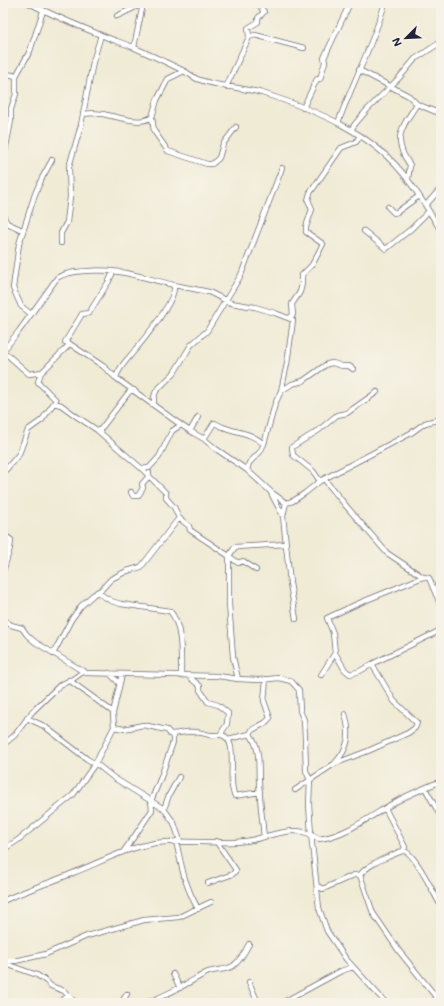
<svg xmlns="http://www.w3.org/2000/svg" width="444" height="1006" font-family="Mali,sans-serif">
  <style>
    .lines { fill: none; stroke-linecap: round; stroke-linejoin: round }
    .minor-casing { stroke: #6a6871; stroke-width: 6 }
    .minor { stroke: #fff; stroke-width: 4.5 }
  </style>
  <rect width="100%" height="100%" fill="#f7f3e8"/>
  <filter id="ink" filterUnits="userSpaceOnUse"><feTurbulence type="fractalNoise" baseFrequency=".025" numOctaves="2"/><feDisplacementMap in="SourceGraphic" scale="8" xChannelSelector="R" yChannelSelector="G"/><feConvolveMatrix kernelMatrix="1 2 1 2 8 2 1 2 1" color-interpolation-filters="sRGB"/></filter>
  <filter id="wash" filterUnits="userSpaceOnUse"><feTurbulence type="fractalNoise" baseFrequency=".012" numOctaves="4" result="noise"/><feDisplacementMap in="SourceGraphic" scale="16" xChannelSelector="R" yChannelSelector="G"/><feGaussianBlur stdDeviation="0.9" result="paint"/><feColorMatrix in="noise" values="0 0 0 0 0 0 0 0 0 0 0 0 0 0 0 0 0 1.4 0 .05"/><feComposite in="paint" operator="in"/></filter>
  <g filter="url(#wash)">
    <rect width="100%" height="100%" fill="#f0ebd5"/>
  </g>
  <g filter="url(#ink)">
    <g class="lines">
      <!-- minor casing -->
      <g class="minor-casing">
        <path id="minor" d="M29,3C52,15 76,25 101,35C112,40 124,43 135,48C151,55 168,63 184,71C188,73 193,77 197,79C218,87 241,87 262,93C316,110 374,133 408,180C420,196 431,214 441,231
          M117,16L144,3
          M249,37L255,35L304,48
          M134,47L143,4
          M359,70L409,96L417,104L441,114
          M184,71L168,79L157,100L152,117L154,131L168,151L207,164H212L219,158L223,144L236,127
          M3,73L16,76
          M226,87L249,37L248,28L258,22V18L264,12L258,3
          M303,108L317,79H320L325,62L324,58L350,3
          M83,114C90,113 95,113 102,114C116,116 140,126 152,117
          M338,123C353,82 373,44 385,3
          M351,130L355,124L367,110L399,78L415,59L441,42
          M3,162L11,121V109L16,94V76L30,51L43,11
          M408,179L410,165C391,139 402,127 417,104
          M426,205L441,188
          M388,207L394,213L397,212L419,196
          M3,215L7,223L22,230
          M364,231L386,249L411,229L429,211
          M61,243V233L67,222L70,197L69,167L81,125L93,62L101,35
          M174,285L209,292L231,303L255,307L275,313L293,320L287,364L281,391L275,404L264,444L260,452L249,463L247,470
          M31,314L21,306L13,288L19,244L35,194L42,178L52,160
          M289,318L293,315L292,304L300,292L302,284V275L312,265L323,244L306,232V227L312,209L308,200L310,193L341,148L356,142L360,136
          M70,344L65,342L82,314L89,313L109,281L113,272
          M3,351L19,331L57,278C70,269 105,270 120,272C138,275 157,281 174,285C177,299 145,338 135,350C128,359 118,368 116,378
          M3,351L29,374L42,372L70,344L103,366L116,378L181,425L190,431L198,417
          M281,391L292,384L303,381L327,364L333,363L342,366H349L353,369
          M54,403L61,405L76,416L97,430H100L129,392L134,390
          M154,405V397L156,391L174,373L191,345L207,331L241,275L282,168
          M97,430L141,468H149L159,457L172,431L181,425
          M190,431L204,439L216,449L247,470L270,491L283,516L290,583L296,619
          M204,439L214,423C218,424 219,426 223,427C238,433 250,432 264,444
          M141,468L166,493V498L174,507L179,518L189,526L190,530L229,556V604L233,657L238,679L259,680L279,678L291,681L299,690L300,711L304,720L305,738L306,771L310,780L309,804L311,834L319,908L327,931L346,959L386,1003
          M3,473L19,454L28,430L42,420L56,400L38,382L41,372
          M324,479L347,507L387,553L423,577
          M320,481L313,471L293,455L292,447L319,430L337,415L347,413L377,392
          M131,492L133,496H138L143,488L142,484L149,476V473
          M271,492L286,503L293,501L305,493L320,481L411,433L425,423L437,420H441
          M283,516L286,503
          M3,534L11,540L10,548L3,572
          M256,570L243,561L238,563L229,556L235,547L286,544
          M97,592L111,601L121,604L170,611C183,626 181,657 181,676
          M3,619L11,625L22,628L27,635L35,642L86,673L218,676L238,679
          M335,653L345,670L350,674L360,671L372,664
          M53,654L71,620L81,606L93,595L102,589L111,579L127,571L141,567L179,518
          M109,673L119,683
          M321,675L335,653L333,633L327,618L357,604L423,577L429,578L441,606
          M188,676L200,686V690L208,702L218,705L228,713L227,724L220,735
          M69,680L113,712
          M27,718L44,726L87,759L99,766L114,778L164,809L174,823L180,841
          M114,727L124,729L143,725L167,730L173,737V742L161,777L151,801L152,810L136,834L123,852
          M170,734C178,734 186,731 194,732C200,732 205,734 210,735C214,736 218,734 222,735C240,740 226,781 235,796L260,792
          M228,739L250,734
          M3,745L15,735L32,712L60,685L73,679L84,671
          M335,763C349,748 351,734 345,714
          M425,788L441,817
          M295,790L334,764L368,751L408,733L415,728L417,723L394,701L372,664L441,630
          M385,808L405,847L403,851
          M164,809L169,795L179,777
          M264,837C262,819 260,801 259,782C258,765 261,749 250,734L252,730L265,723L270,718L264,701L266,679
          M176,841C182,868 184,884 198,909
          M3,853L7,847L18,840L73,795L95,764L114,727L113,713L122,674
          M360,875L373,913L399,951L441,1003
          M208,883L233,874L236,870L216,841
          M317,886L323,889L354,875H360C366,867 379,860 388,857C393,855 398,852 403,851C413,849 435,896 441,906
          M3,901C26,890 50,883 73,873C101,862 126,848 155,843C186,839 217,845 246,841C272,837 295,822 319,839C348,835 373,814 399,800C412,793 427,787 441,781
          M3,961H15L46,954L87,936L144,920L179,917L211,902
          M3,963L37,975L46,981L51,986L64,991L76,1003
          M173,974L180,988
          M249,982L258,1003
          M57,1003L69,996
          M121,1003L127,994
          M145,1003C167,996 186,984 206,973C214,969 225,971 233,966C240,961 245,952 249,944
          M282,1003L341,971L353,967"/>
      </g>
      <!-- minor -->
      <use href="#minor" class="minor"/>
    </g>
  </g>
  <!-- margin -->
  <rect width="444" height="1006" fill="none" stroke="#f7f3e8" stroke-width="16"/>
  <!-- north arrow -->
  <g transform="translate(406 38) rotate(246)" stroke="#f7f3e8" stroke-width="3" paint-order="stroke">
  <path d="M0-3L7 15L0 10L-7 15Z" fill="#22223b"/>
  <text y="-6" font-size="11" font-weight="bold" text-anchor="middle" fill="#22223b">N</text>
  </g>
</svg>
